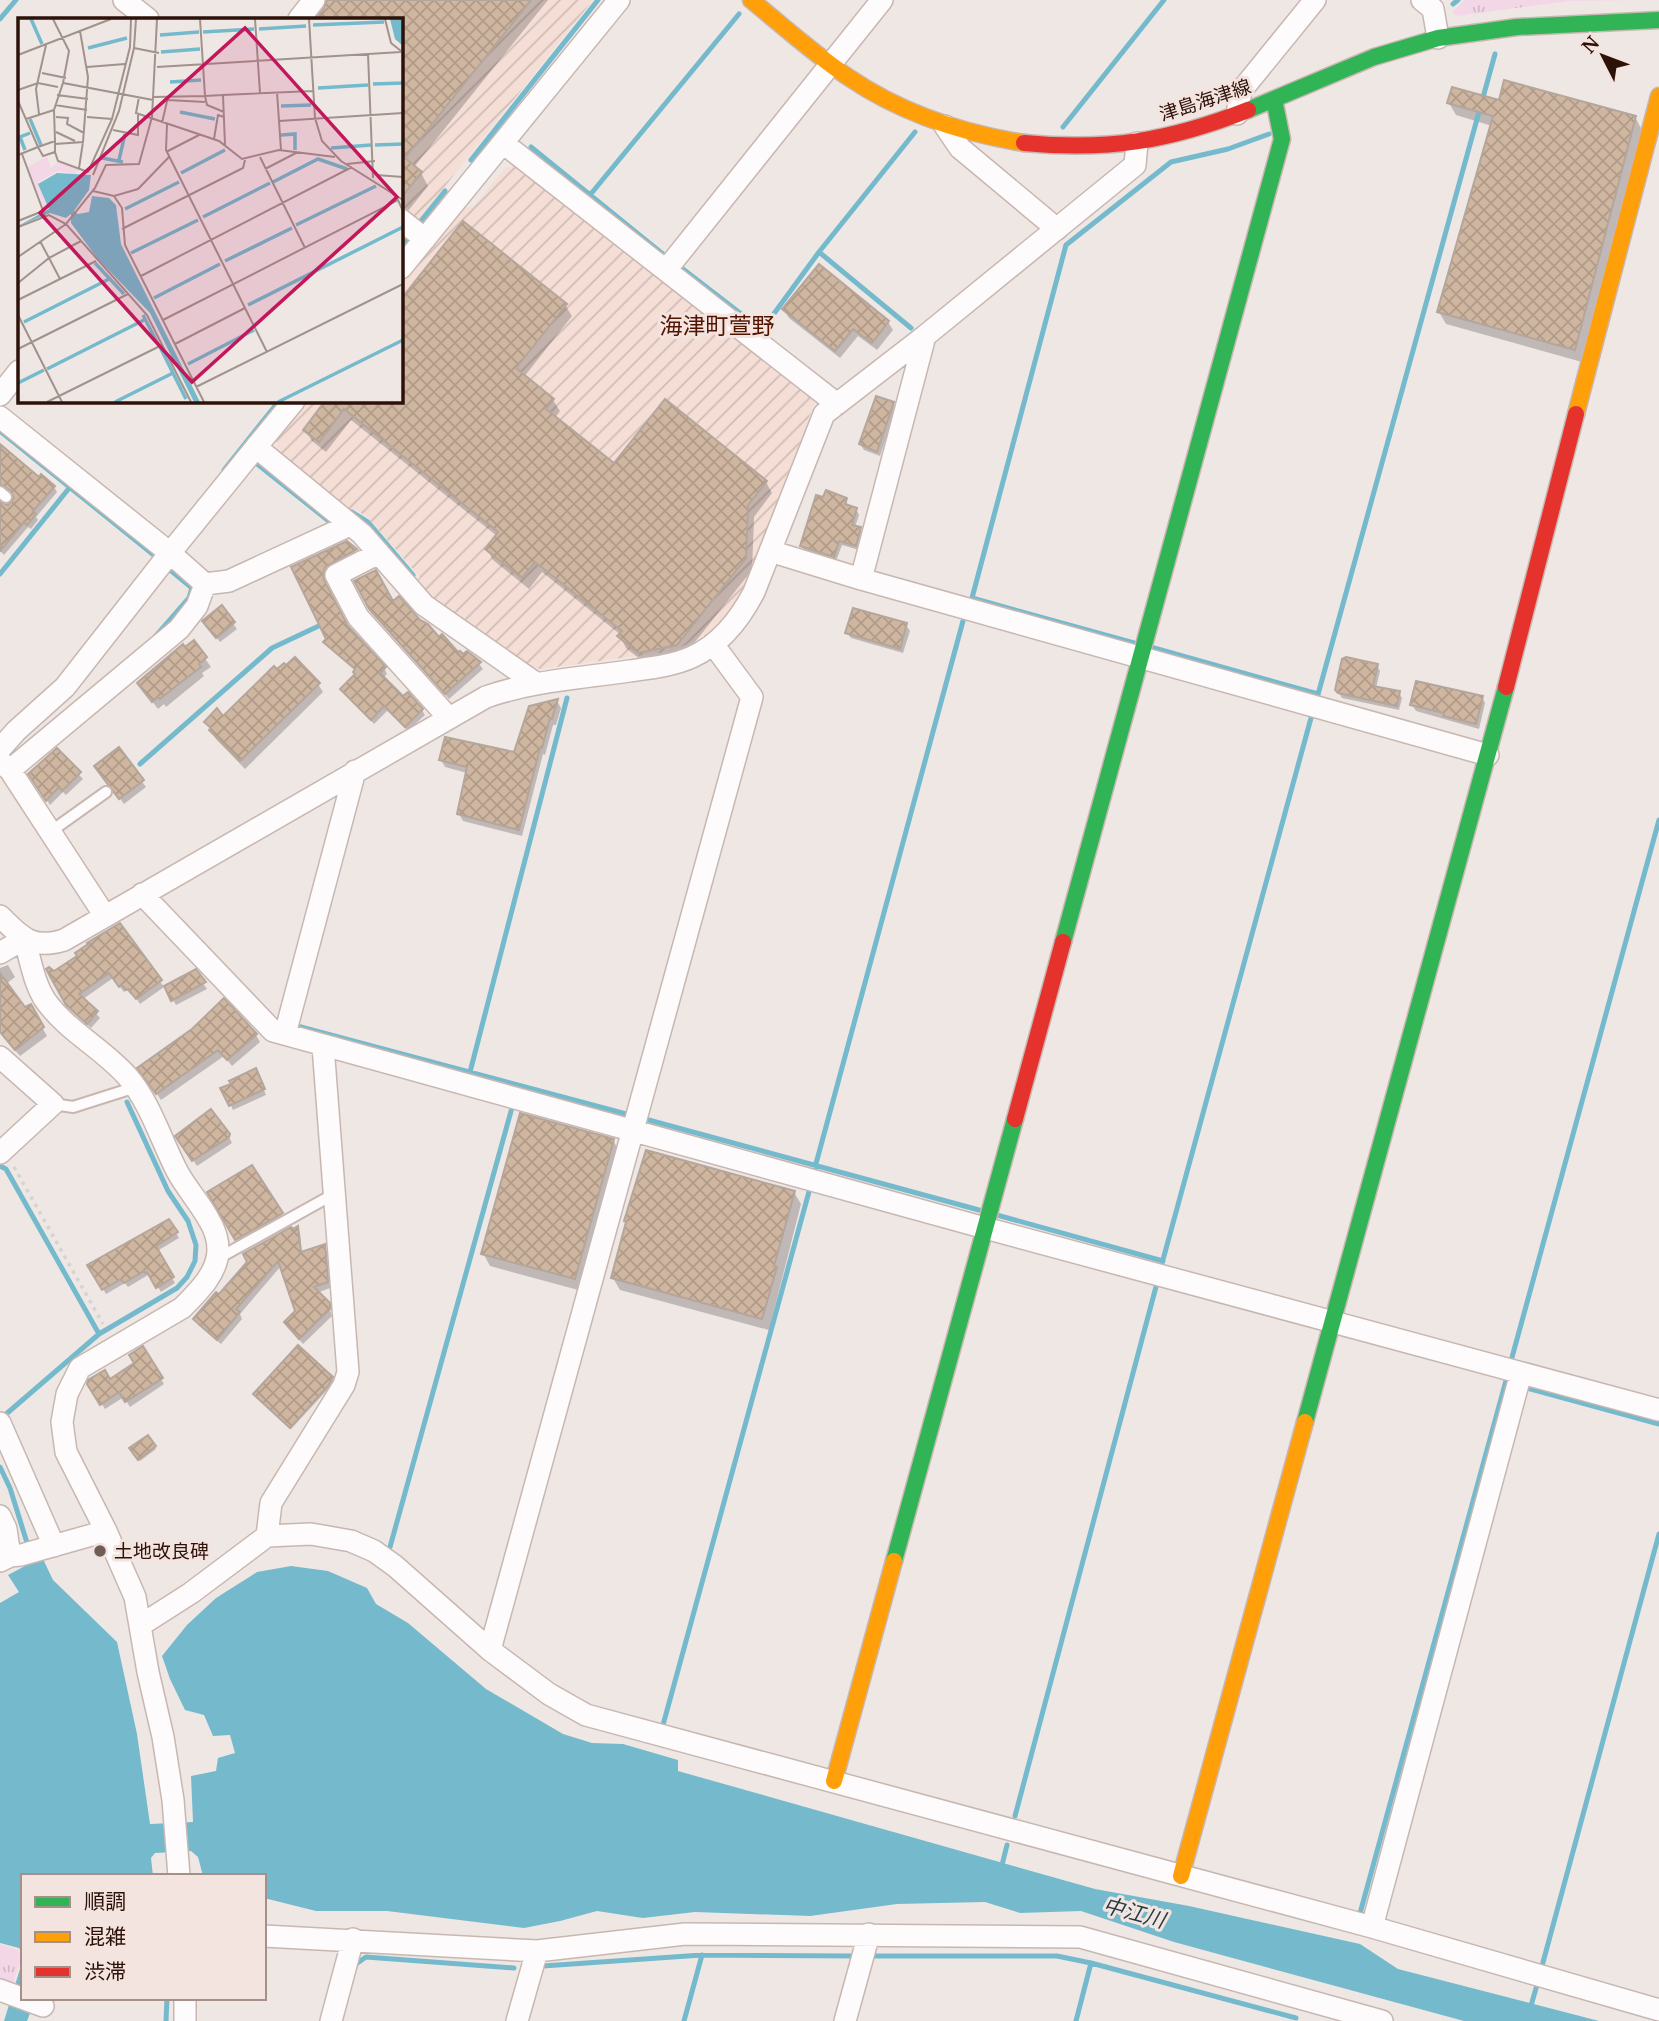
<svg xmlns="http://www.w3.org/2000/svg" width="1659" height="2021" font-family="'Noto Serif','Noto Sans JP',serif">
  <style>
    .industrial { fill: url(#industrial-furrows) }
    .grass { fill: url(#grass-tufts) }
    .water { fill: #74bacc }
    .shadow { fill: #0003 }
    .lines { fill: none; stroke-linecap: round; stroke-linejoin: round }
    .stream { stroke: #74bacc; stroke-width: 5 }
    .building { fill: url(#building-cross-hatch); stroke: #b5a69c; stroke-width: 2 }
    .lane-casing { stroke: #c8b7b1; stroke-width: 14 }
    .street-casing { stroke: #c8b7b1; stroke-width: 24 }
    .fast-casing { stroke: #c8b7b1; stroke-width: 19 }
    .slow-casing { stroke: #c8b7b1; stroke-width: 19 }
    .jam-casing { stroke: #c8b7b1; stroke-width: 19 }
    .path { stroke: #d6d3d2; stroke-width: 3.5; stroke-dasharray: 3.5 5; stroke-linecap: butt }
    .lane { stroke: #fdfbfb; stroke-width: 10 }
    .street { stroke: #fdfbfb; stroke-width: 21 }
    .fast { stroke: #30b455; stroke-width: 16 }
    .slow { stroke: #ff9f0a; stroke-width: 16 }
    .jam { stroke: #e5322d; stroke-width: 16 }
    .poi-dot { fill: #715d56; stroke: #f4e4df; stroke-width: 2.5 }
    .labels { text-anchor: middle; stroke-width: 6; stroke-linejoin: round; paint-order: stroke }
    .street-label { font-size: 19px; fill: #2d1209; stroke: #f4e4df }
    .poi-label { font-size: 19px; fill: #2d1209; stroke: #f4e4df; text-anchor: start }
    .water-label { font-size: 21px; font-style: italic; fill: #1d3c44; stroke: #f4e4df }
    .quarter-label { font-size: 23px; fill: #511401; stroke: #f4e4df }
    .inset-river { fill: none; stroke: #74bacc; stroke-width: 3.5 }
    .inset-road { fill: none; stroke: #a1928c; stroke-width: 2 }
    .view { fill: #c2185b; fill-opacity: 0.15; stroke: #c2185b; stroke-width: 3.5 }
    .inset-edge { fill: none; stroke: #2d1209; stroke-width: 3.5 }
  </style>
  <defs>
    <pattern id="industrial-furrows" width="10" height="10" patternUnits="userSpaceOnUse" patternTransform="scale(1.75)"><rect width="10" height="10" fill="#f4ded6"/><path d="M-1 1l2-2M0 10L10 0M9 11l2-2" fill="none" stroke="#d2bdb6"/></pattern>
    <pattern id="grass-tufts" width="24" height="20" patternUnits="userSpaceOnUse" patternTransform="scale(1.75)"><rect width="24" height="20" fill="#f4d7e7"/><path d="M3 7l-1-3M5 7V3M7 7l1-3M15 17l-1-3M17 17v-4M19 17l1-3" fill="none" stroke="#d2b8c5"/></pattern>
    <pattern id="building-cross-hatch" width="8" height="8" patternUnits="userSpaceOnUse" patternTransform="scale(1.75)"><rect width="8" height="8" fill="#ceb6a0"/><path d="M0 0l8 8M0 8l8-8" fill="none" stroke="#b19b88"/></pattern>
  </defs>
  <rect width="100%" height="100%" fill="#efe7e4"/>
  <!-- industrial -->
  <path class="industrial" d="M320,0H593L415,224L401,212V19H305Z
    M522,166L812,394L814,404L744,590L734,606L710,632L674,651L541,669L530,667L428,598L415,583L420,577L370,520L356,509H347L278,453L276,439L306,401H401V282L459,209L473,207L506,167Z"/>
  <!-- grass -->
  <path class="grass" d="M1465,0H1644L1568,1L1457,16L1452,12Z
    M0,1944L18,1950L22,1957L13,1983L0,1978Z"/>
  <!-- water -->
  <path class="water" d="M42,1557L53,1580L117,1642L137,1734L150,1824L193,1822L191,1776L216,1771L218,1758L235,1753L230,1735L213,1736L204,1715L185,1710L170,1679L162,1656L187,1625L216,1598L257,1572L291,1566L328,1571L367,1588L376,1604L408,1623L486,1689L563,1734L592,1743L623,1744L678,1760V1771L1095,1889L1189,1906L1360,1944L1398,1969L1599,2021H1464L1174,1942L1081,1911L1020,1913L985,1902L897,1904L810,1916L695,1912L643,1918L597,1911L560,1921L524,1928L387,1911H316L264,1898V1876H203L198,1857L191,1851L155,1853L151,1858L153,1876H23V1955L19,1948L0,1943V1603L19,1592L8,1575Z
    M23,1959V1998L31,2011L27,2021H4Z"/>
  <!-- shadow -->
  <path class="shadow" d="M329,0H548L414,167L421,173L428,186L408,211L401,205V19H318Z
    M1449,103H1500L1635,117L1642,130L1582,362L1446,324L1439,312L1492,126L1456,115Z
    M463,224L565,305L572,316L524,377L553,400L560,411L555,418L614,465L766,482L772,493L754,517L752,570L684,656L646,664L626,648L620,636L621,635L542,572L529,589L493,560L487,549L497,536L351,420L326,452L312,441L305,430L328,401H401V302Z
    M784,310L888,322L893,330L877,350L858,336L840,358L789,318Z
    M893,403L896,409L880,456L864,450L860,444Z
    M0,447L39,479L54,487L57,492L36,517L38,520L31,529L28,527L4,555L0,551V503L5,507L16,500L14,495L5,489L0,491Z
    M846,499L848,507L856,509L859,515L855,527L860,529L863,534L859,550L842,545L836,561L805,552L802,546Z
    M347,543L359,555L328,573L325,580L326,588L347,627L384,668L387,674L383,678L403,699L422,710L425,715L408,731L388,710L374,724L345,694L357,675L356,671L328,647L325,642L328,639L293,568Z
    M356,581L392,603L458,655L475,659L483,669L449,699L374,615Z
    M221,607L237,629L220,642L208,627Z
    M906,625L910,631L903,653L851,638L847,633Z
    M193,642L211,667L202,673L204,676L166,707L164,704L158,709L139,684Z
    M1377,666L1380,671L1376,688L1399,693L1402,698L1399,710L1342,698L1337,690Z
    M318,684L323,692L245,769L216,739L206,722L223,719Z
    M1482,697L1485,703L1479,729L1416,711L1412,705Z
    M557,701L561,708L556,725H553L545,755L543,754L522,836L463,821L459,814L467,773L445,767L441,760L515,754Z
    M57,750L83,779L66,795L63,792L50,805L31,775Z
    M118,750L146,787L124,804L100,772Z
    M120,925L164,987L140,1004L133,993L131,995L127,990L124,992L113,978L83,999L100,1018L91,1028L75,1014L48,970L54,973Z
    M8,965L15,977L6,984L25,1009L30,1006L47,1036L20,1056L0,1033V968Z
    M195,972L207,989L176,1005L166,987Z
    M256,1035L260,1042L232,1066L224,1056L161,1100L144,1075Z
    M258,1076L266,1095L233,1110L223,1089Z
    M228,1135L232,1143L197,1166L181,1142Z
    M613,1140L620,1153L582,1291L490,1266L483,1253Z
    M252,1167L284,1219L239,1244L209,1192Z
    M794,1192L801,1204L769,1330L620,1290L613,1278Z
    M169,1221L179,1238L157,1251L175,1283L161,1292L151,1276L149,1277L148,1275L128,1287L125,1283L106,1294L90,1265Z
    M297,1229L300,1234L302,1254L324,1246L327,1252L330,1288L317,1293L328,1304L332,1316L303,1344L286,1323L297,1312L281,1266L240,1314L242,1319L221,1344L198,1325L195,1319Z
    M142,1349L164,1384L130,1407L124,1397L105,1409L89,1384L110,1381L136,1364Z
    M331,1378L333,1381L329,1388L291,1429L256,1396Z
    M148,1437L156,1449L140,1461L131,1449Z"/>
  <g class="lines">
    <!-- stream -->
    <path class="stream" d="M1453,4L1458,0
      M0,19L16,0
      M1063,127L1164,0
      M531,147L664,255
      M471,160L598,0
      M590,195L739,14
      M420,222L445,191
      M401,247L408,238
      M819,252L915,132
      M679,266L762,330L819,252L911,328
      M0,431L155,556L159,552
      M256,463L330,522L333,521
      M224,470L279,401
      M352,512L368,522L413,575
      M0,574L70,487
      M972,598L1134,643
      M969,603L972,598L1066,245L1171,162L1228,149L1269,134
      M155,637L189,598L192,588L169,569
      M1154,648L1318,694
      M1317,698L1495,54
      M140,764L272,648L325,623
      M297,1026L630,1115
      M470,1072L567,698
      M645,1119L979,1210
      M0,1166L6,1169L99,1334
      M814,1171L963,621
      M997,1215L1163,1261
      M1161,1267L1311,718
      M1511,1361L1659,820
      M1527,1388L1659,1424
      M5,1415L99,1334L177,1288L187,1277L195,1261L196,1245L188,1221L168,1191L127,1102
      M0,1467L10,1488L28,1546
      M390,1547L513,1104
      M663,1725L810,1188
      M1015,1816L1157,1283
      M1001,1869L1007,1845
      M1359,1917L1507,1377
      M873,1956H1057L1091,1963L1296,2018
      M543,1966L702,1955L858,1956
      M1542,1966L1659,1534
      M355,1968L356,1964L366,1957L514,1968
      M1530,2009L1537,1985
      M166,2021L167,1998
      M684,2021L702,1955
      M1076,2021L1091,1963"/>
  </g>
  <!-- building -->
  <path class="building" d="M327,0H531L405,158L422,172L401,198V19H316L324,8Z
    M1504,80L1636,116L1575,350L1437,312L1493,116L1447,103L1452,87L1499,100Z
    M463,221L567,304L516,368L554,399L546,409L614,463L665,399L767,481L748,505L746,558L677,645L638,653L617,636L622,631L535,562L522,578L485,549L498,532L344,409L319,442L303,430L325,401H401V299Z
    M819,264L889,321L872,343L853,329L835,351L782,309Z
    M876,396L894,402L877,452L859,444Z
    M0,444L39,477L41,474L55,486L33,511L36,514L27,525L24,522L0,551V502L8,505L14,498L11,491L0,484Z
    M826,490L847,498L845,504L857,508L852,525L861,527L856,546L839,541L834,557L800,546L816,495L823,497Z
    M347,541L357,549L325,567L323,574L324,580L348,626L386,667L380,673L403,696L408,692L423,709L405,727L384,706L371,720L340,689L355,674L353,672L355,669L323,642L326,639L291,567Z
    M376,570L393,601L399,596L420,620L428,624L439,637L442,634L458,652L460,651L463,654L467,651L481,662L445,694L369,609L354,581Z
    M222,605L235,622L216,638L202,621Z
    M853,608L907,623L900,649L845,633Z
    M194,640L207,657L199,664L201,667L180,683L160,699L158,697L152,702L137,683L183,644L185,647Z
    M295,657L320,683L240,761L209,730L211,728L204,722L217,708L223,716L274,666L277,669L284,663L286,665Z
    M1346,657L1378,664L1373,686L1400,691L1397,706L1338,693L1335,690L1342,659Z
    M1416,681L1483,696L1476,724L1443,716L1444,713L1410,705Z
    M558,699L552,719L550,718L542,748H540L519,830L457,814L467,767L439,760L445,737L514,752L529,706Z
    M119,747L144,780L119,799L94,766Z
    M57,748L81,772L62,791L59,787L46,801L28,774Z
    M120,923L162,980L136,999L128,989L126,990L122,985L119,987L109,973L79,994L98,1011L87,1024L66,1005L46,969L49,967L54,971L77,956L75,953L88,944L87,943Z
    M196,969L206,982L171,1001L164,986Z
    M0,973L25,1007L31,1004L44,1027L15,1050L0,1032Z
    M224,998L257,1034L227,1060L218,1050L156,1094L137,1068L192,1029Z
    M256,1068L265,1089L229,1106L220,1088L231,1084L229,1081Z
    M211,1109L230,1134L229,1137L192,1161L175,1136Z
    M520,1113L614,1139L575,1279L481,1254Z
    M646,1150L795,1191L774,1266L777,1267L762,1319L611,1278L626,1222L624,1221Z
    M252,1165L283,1213L235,1240L207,1192Z
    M169,1219L178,1232L156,1246L174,1277L156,1288L147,1272L145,1273L144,1271L124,1283L121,1279L102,1290L87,1265Z
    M298,1226L301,1252L325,1244L328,1282L314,1287L330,1303V1309L299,1339L284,1322L295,1311L278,1261L236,1309L240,1312L217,1340L193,1319L216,1292L219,1294L247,1262L243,1254L291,1227L293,1229Z
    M298,1345L333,1377L328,1386L290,1428L253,1394Z
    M143,1346L163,1378L125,1402L119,1392L100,1405L87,1384L88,1380L105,1370L110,1379L134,1363L129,1355Z
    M148,1435L156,1446L138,1460L129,1448Z"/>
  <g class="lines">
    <!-- lane casing -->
    <g class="lane-casing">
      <path id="lane" d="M0,492L6,497
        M50,832L106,792
        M53,1104L73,1107L136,1087
        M217,1259L334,1194"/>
    </g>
    <!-- street casing -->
    <g class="street-casing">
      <path id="street" d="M124,0L148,19
        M1422,0L1433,9L1438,38
        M299,19L314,0
        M1237,114L1241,91L1315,0
        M945,126L960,148L1057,229
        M503,143L837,404
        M401,220L425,239
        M401,268L619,0
        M666,270L882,0
        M0,395L19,371
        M294,401L256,447L362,534L424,605L537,684
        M0,417L170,553L256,447
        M770,551L861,579L1488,755
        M379,553L336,575L358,617L448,717
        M861,579L925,336
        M0,749L16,731L65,687L170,553L205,584L229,581L350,525
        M2,763L10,770L105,916
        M10,770L179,629L197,606L205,584
        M142,894L273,1031L985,1228L1659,1410
        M0,916C21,937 32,950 64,940L486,697C531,681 581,678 629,671C650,668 672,666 692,657C721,644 740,619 754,592L824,414L925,336L1135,165L1137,143
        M24,939C31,960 33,981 45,1000C67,1031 102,1048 127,1076C150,1102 161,1140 177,1171C186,1188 200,1203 209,1220C214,1228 218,1240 218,1250C218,1273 197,1293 182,1308L80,1368L67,1394L62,1422L66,1452L106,1531L135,1597L148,1672L163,1737L173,1800L179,1876
        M0,953L24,939
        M285,1034L355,771
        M0,1057L53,1104L0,1153
        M0,1423L54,1546
        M0,1516L6,1529L10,1556
        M267,1536L271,1503L344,1385L348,1372L323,1046
        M0,1561L10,1556L21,1555L106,1531
        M141,1625L191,1593L267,1536L311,1534L351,1541L374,1551L395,1566L490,1650L549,1694L586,1715L1372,1927L1659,2010
        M490,1650L752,697L713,644
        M1372,1927L1521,1373
        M264,1936L537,1951L685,1934L1080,1937L1382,2021
        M0,1990L43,2006
        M185,1998V2021
        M331,2021L353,1939
        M517,2021L537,1951
        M845,2021L869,1934"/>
    </g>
    <!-- fast casing -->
    <g class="fast-casing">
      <path id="fast" d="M1248,110L1374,57L1438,38L1517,27L1659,20
        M1063,942L1282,139L1274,99
        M1305,1422L1506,687
        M894,1561L1015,1119"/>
    </g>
    <!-- slow casing -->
    <g class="slow-casing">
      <path id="slow" d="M751,0C783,26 814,54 848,77C901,113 961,133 1024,143
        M1576,414L1659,96
        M834,1781L894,1561
        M1181,1876L1305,1422"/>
    </g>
    <!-- jam casing -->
    <g class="jam-casing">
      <path id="jam" d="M1024,143C1109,151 1169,141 1248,110
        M1506,687L1576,414
        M1015,1119L1063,942"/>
    </g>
    <!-- path -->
    <path class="path" d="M14,1167L103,1324"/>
    <!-- lane -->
    <use href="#lane" class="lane"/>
    <!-- street -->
    <use href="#street" class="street"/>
    <!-- fast -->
    <use href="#fast" class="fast"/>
    <!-- slow -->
    <use href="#slow" class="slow"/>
    <!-- jam -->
    <use href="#jam" class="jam"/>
  </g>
  <!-- markers -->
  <circle class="poi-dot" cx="100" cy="1551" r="7"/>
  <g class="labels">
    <!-- street labels -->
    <g class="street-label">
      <text transform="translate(1205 100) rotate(-18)" y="7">津島海津線</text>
    </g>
    <!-- poi labels -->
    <g class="poi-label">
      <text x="114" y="1558">土地改良碑</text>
    </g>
    <!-- water labels -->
    <g class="water-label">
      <text transform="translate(1134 1913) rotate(15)" y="7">中江川</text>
    </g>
    <!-- quarter labels -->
    <g class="quarter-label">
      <text x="717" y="334">海津町萱野</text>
    </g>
  </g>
  <!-- overview -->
  <g transform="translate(18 18)">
    <rect width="385" height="385" fill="#efe7e4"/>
    <path d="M29,138L33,150L40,144L61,152L57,156L40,153L20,164L31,190L27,193L10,149Z" fill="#f4d7e7"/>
    <path d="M372,1H385V28L377,21ZM39,155L73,157L71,172L56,193L60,196L71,194L74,178L91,180L98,187L103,226L182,384H176L132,295L79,240L53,205V196L48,200L32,195L0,208L31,191L20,166Z" fill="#74bacc"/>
    <path class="inset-river" d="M13,1L24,26M295,7L366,4M241,11L288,8M185,14L236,11M142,17L181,14M70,30L109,20M143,34L182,31M152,64L183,62M355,66L385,65M300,70L350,67M263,88L293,87M162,94L197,101M12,101L23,127M263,117L277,116V132M357,127L385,126M313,130L353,127M7,132L2,119L12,115M84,140L105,144M101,142L107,116M163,155L207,132M255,164L300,141L329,151M107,191L161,164M185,199L252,165M278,207L358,168M113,235L180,202M207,243L274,210M77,245L106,276M136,280L202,246M230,287L385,209M125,297L140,326M6,304L93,260M142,329L168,381M170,346L236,312M29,351L128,301M0,365L26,352M97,384L155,355M260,384L385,322"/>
    <path class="inset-road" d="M35,1L51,33L45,65M182,1L187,78L205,77M237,1L242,75M291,1L297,100L304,123L323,143L385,182M367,1L373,25L383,33M116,30L141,35M350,36L355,160M0,37L93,1M69,49L107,46M139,49L383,34M24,55L48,60M0,72L20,65L40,69M259,74L263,132M39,77L70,81M121,79L118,95L201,123L224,141L261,132L317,139M135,79L187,78L189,87L206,94M150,82L187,84M0,83L20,129L25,138L37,134V123L20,129L0,137M37,87L69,92M21,96L18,71L28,27M38,99L50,100L49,106L66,115M69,99L94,101M8,101L36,92M261,103L385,95M144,105L150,79M149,106L148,132L249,334M95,112L120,117V95M38,114L57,123M196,121L200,97L206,99M37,123L36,92L45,65L135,82M37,126L65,124L70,59L62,13M207,127L205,77L295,73M37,134L40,143L70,154M148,134L181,117M4,136L27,198M242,139L287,230M329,146L357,143M61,150L65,124M247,151L278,135M70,154L94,101L112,29L113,1M75,157L101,93L116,30L118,1M358,157L385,159M75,173L96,178L120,171L151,139M96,178L104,190L107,227L186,384M0,203L25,193M0,209L31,197L48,206L129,297L173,384M104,211L225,150L227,142M0,239L48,206L77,170L88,147L121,146L134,99L139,1M123,258L334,149M42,261L31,240L63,223M0,265L31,240L22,223M0,282L78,243M0,297L44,384M145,302L380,182L385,193M157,326L227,290M0,331L110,276M178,369L385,266M29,384L144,327"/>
    <path class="view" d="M227,10L379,179L174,364L22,195Z"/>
    <rect width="385" height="385" class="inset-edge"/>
  </g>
  <!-- legend -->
  <rect x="21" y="1874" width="245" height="126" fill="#f4e4df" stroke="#a49089" stroke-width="2"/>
  <rect x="35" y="1897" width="35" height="10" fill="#30b455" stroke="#a49089" stroke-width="2"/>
  <text x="84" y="1909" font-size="21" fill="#2d1209">順調</text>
  <rect x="35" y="1932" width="35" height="10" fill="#ff9f0a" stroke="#a49089" stroke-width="2"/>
  <text x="84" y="1944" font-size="21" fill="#2d1209">混雑</text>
  <rect x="35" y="1967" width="35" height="10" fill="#e5322d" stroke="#a49089" stroke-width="2"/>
  <text x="84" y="1979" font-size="21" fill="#2d1209">渋滞</text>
  <!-- north arrow -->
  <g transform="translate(1603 56) rotate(312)" stroke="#f4e4df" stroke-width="5" paint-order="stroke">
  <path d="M0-5L12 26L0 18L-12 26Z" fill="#2d1209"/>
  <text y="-10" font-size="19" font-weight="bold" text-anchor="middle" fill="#2d1209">N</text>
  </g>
</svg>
